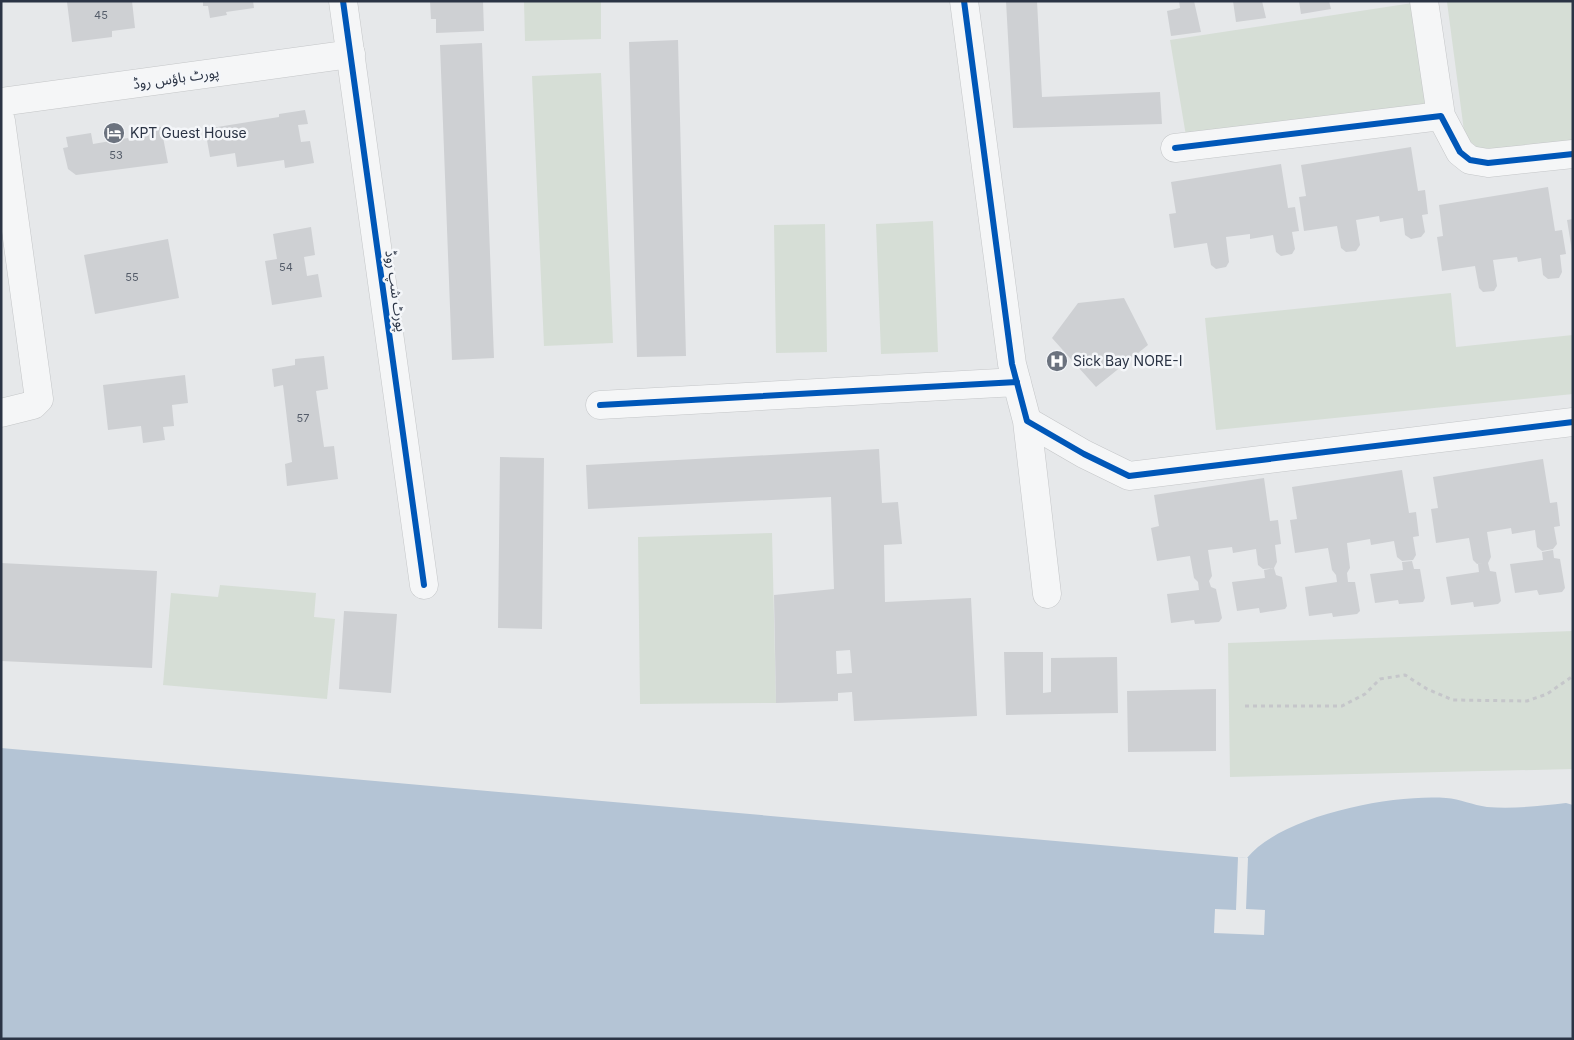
<svg xmlns="http://www.w3.org/2000/svg" width="1574" height="1040" font-family="Inter,'Noto Sans Arabic',sans-serif">
  <style>
    .green { fill: #d6ded6 }
    .water { fill: #b4c4d5 }
    .pier { fill: #e6e8ea }
    .building { fill: #ced0d3; fill-rule: evenodd }
    .lines { fill: none; stroke-linecap: round; stroke-linejoin: round }
    .minor-casing { stroke: #c4c6c8; stroke-width: 29 }
    .tertiary-casing { stroke: #c4c6c8; stroke-width: 29 }
    .path { stroke: #c5c6ca; stroke-width: 3; stroke-dasharray: 4 4; stroke-linecap: butt }
    .minor { stroke: #f5f6f7; stroke-width: 28 }
    .tertiary { stroke: #f5f6f7; stroke-width: 28 }
    .cycleway-casing { stroke: #f4f6f9; stroke-width: 9 }
    .cycleway { stroke: #0057b8; stroke-width: 6 }
    .labels { text-anchor: middle; stroke-width: 5; stroke-linejoin: round; paint-order: stroke }
    .number-label { font-size: 11px; fill: #545c69 }
    .street-label { font-size: 14px; fill: #2b3445; stroke: #f4f6f9 }
    .poi-label { font-size: 14px; fill: #2b3445; stroke: #f4f6f9; text-anchor: start }
  </style>
  <rect width="100%" height="100%" fill="#e6e8ea"/>
  <!-- green -->
  <path class="green" d="M524,1H601V39L525,41Z
    M1573,1V142L1488,151C1475,148 1470,143 1464,131L1447,2Z
    M1419,2L1426,105L1186,136L1170,40Z
    M601,73L613,343L544,346L532,76Z
    M933,221L938,352L881,354L876,224Z
    M825,224L827,352L776,353L774,225Z
    M1451,293L1456,347L1573,335V394L1216,430L1205,318Z
    M772,533L776,703L640,704L638,537Z
    M220,585L316,593L314,617L335,619L327,699L163,685L171,593L218,597Z
    M1573,631V769L1230,777L1228,643Z"/>
  <!-- water -->
  <path class="water" d="M1,748L1247,858C1282,815 1393,794 1446,798C1460,799 1473,805 1487,807C1514,809 1540,806 1566,803L1573,805V1039H1Z"/>
  <!-- pier -->
  <path class="pier" d="M1238,857L1248,858L1246,909L1265,910L1264,935L1214,933L1215,909L1236,910Z"/>
  <!-- building -->
  <path class="building" d="M73,1H132L135,28L112,31V37L72,42L67,2Z
    M203,1H253L254,8L226,12L227,15L210,18L208,6H203Z
    M430,1H483L484,31L436,33V19H431Z
    M1006,1H1037L1042,97L1160,92L1162,124L1013,128Z
    M1179,1H1194L1201,32L1171,36L1167,11L1180,8Z
    M1233,1H1262L1266,18L1236,22Z
    M1299,1H1329L1331,9L1301,14Z
    M678,40L686,356L637,357L629,42Z
    M482,43L494,358L452,360L440,45Z
    M305,110L308,124L298,125L301,142L310,141L314,163L285,168L284,160L237,167L235,153L210,157L205,129L279,117V114Z
    M161,127L168,163L76,175L68,169L63,148L68,147L66,137L91,133L93,144L128,138L129,141L143,139L142,130Z
    M1411,147L1418,191L1425,190L1428,214L1422,215L1425,232L1421,237L1411,239L1405,235L1403,218L1380,222L1379,216L1356,220L1360,245L1356,251L1346,252L1341,248L1337,226L1304,231L1299,197L1306,196L1301,165Z
    M1281,164L1288,208L1295,207L1299,231L1292,232L1295,249L1292,254L1281,256L1276,252L1273,235L1250,239V234L1226,237L1229,262L1226,267L1216,269L1211,265L1207,243L1174,248L1169,214L1176,213L1171,182Z
    M1548,187L1555,231L1562,230L1566,254L1560,255L1562,272L1559,278L1548,279L1543,275L1541,258L1518,262L1517,257L1493,260L1497,286L1494,291L1483,292L1479,288L1475,266L1442,271L1437,237L1443,236L1439,205Z
    M1573,219V251H1572L1567,220Z
    M311,227L315,255L304,257L307,276L318,274L322,297L272,305L265,261L277,259L273,234Z
    M168,239L179,298L95,314L84,255Z
    M1124,298L1148,345L1096,387L1052,338L1078,303Z
    M324,356L328,389L316,391L324,447L334,446L338,479L287,486L285,464L292,462L283,385L274,387L272,369L295,365V359Z
    M185,375L188,403L172,405L174,426L163,427L165,440L143,443L141,426L108,430L103,385Z
    M879,449L882,503L898,502L902,544L884,545L885,602L971,598L977,716L854,721L852,692L838,693V701L776,703L774,595L834,589L831,497L588,509L586,465ZM850,650L852,673L837,674L836,651Z
    M500,457L544,458L542,629L498,628Z
    M1543,459L1550,503L1557,502L1560,526L1554,527L1557,544L1553,549L1542,551L1537,547L1535,530L1512,534L1511,528L1487,532L1491,557L1488,563L1490,571L1496,572L1501,601L1498,604L1474,607L1473,602L1451,605L1446,577L1479,572L1478,564L1483,563L1477,564L1473,560L1469,538L1436,543L1431,509L1438,508L1433,477Z
    M1402,470L1409,513L1416,512L1419,536L1413,537L1416,555L1413,560L1402,561L1397,557L1394,541L1371,545L1370,539L1347,543L1350,568L1347,573L1348,582H1355L1360,611L1357,614L1333,617L1332,613L1309,616L1305,587L1337,582L1336,575L1332,570L1328,548L1295,553L1290,520L1297,519L1292,487Z
    M1264,478L1270,521L1278,520L1281,544L1275,545L1277,562L1274,568L1263,569L1258,565L1256,549L1233,553L1232,547L1208,550L1212,576L1209,581L1211,587L1216,589L1222,618L1219,622L1195,624L1194,620L1171,623L1167,594L1199,590L1198,582L1194,578L1190,556L1157,561L1151,528L1159,526L1154,495Z
    M1553,550L1554,558L1560,559L1565,588L1562,592L1539,595L1537,590L1515,593L1510,564L1543,560L1542,552Z
    M1412,561L1414,569H1420L1425,598L1423,602L1399,604L1398,600L1375,603L1370,574L1403,570L1402,562Z
    M1,563L157,571L152,668L1,661Z
    M1274,568L1276,575L1282,577L1287,606L1285,609L1260,613L1259,608L1237,611L1232,582L1265,578L1264,570Z
    M344,611L397,614L391,693L339,689Z
    M1004,652H1043V693L1051,692V658L1117,657L1118,713L1006,715Z
    M1216,689V751L1128,752L1127,691Z"/>
  <g class="lines">
    <!-- minor casing -->
    <g class="minor-casing">
      <path id="minor" d="M964,1L1012,364L1027,421L1084,454L1129,476L1573,422
        M1424,1L1441,116
        M1,102L351,54
        M1,121L39,399L33,405L1,413
        M1175,148L1441,116L1460,152L1470,160L1488,163L1573,154
        M600,405L1017,382
        M1027,421L1047,594"/>
    </g>
    <!-- tertiary casing -->
    <g class="tertiary-casing">
      <path id="tertiary" d="M343,1L424,585"/>
    </g>
    <!-- path -->
    <path class="path" d="M1245,706H1342L1365,694L1380,679L1405,675L1427,689L1453,700L1527,701L1547,694L1573,676"/>
    <!-- minor -->
    <use href="#minor" class="minor"/>
    <!-- tertiary -->
    <use href="#tertiary" class="tertiary"/>
    <!-- cycleway casing -->
    <g class="cycleway-casing">
      <path id="cycleway" d="M343,1L424,585
        M964,1L1012,364L1027,421L1084,454L1129,476L1573,422
        M1175,148L1441,116L1460,152L1470,160L1488,163L1573,154
        M600,405L1017,382"/>
    </g>
    <!-- cycleway -->
    <use href="#cycleway" class="cycleway"/>
  </g>
  <!-- icons -->
  <defs>
    <g id="hotel-disc" transform="scale(1.125)"><circle r="9.5" fill="#6c737f" stroke="#f4f6f9"/><path d="M-6-4.5h1.5V1H6V5H4.5V3h-9V5H-6ZM-4 0a1.8 1.8 0 1 1 3.6 0ZM.5 0V-2.5h3Q6-2.5 6 0Z" fill="#fff"/></g>
    <g id="hospital-disc" transform="scale(1.125)"><circle r="9.5" fill="#6c737f" stroke="#f4f6f9"/><path d="M-5-5h3v3.5h4V-5h3V5h-3V1.5h-4V5h-3Z" fill="#fff"/></g>
  </defs>
  <g fill-rule="evenodd">
    <use href="#hotel-disc" x="114" y="133"/>
    <use href="#hospital-disc" x="1057" y="361"/>
  </g>
  <g class="labels">
    <!-- number labels -->
    <g class="number-label">
      <text x="101" y="19">45</text>
      <text x="116" y="159">53</text>
      <text x="286" y="271">54</text>
      <text x="132" y="281">55</text>
      <text x="303" y="422">57</text>
    </g>
    <!-- street labels -->
    <g class="street-label">
      <text transform="translate(176 78) rotate(-8)" y="5">پورٹ ہاؤس روڈ</text>
      <text transform="translate(396 291) rotate(82)" y="5">پورٹ شپ روڈ</text>
    </g>
    <!-- poi labels -->
    <g class="poi-label">
      <text x="130" y="138">KPT Guest House</text>
      <text x="1073" y="366">Sick Bay NORE-I</text>
    </g>
  </g>
  <!-- border -->
  <rect width="1574" height="1040" fill="none" stroke="#2b3445" stroke-width="5"/>
</svg>
